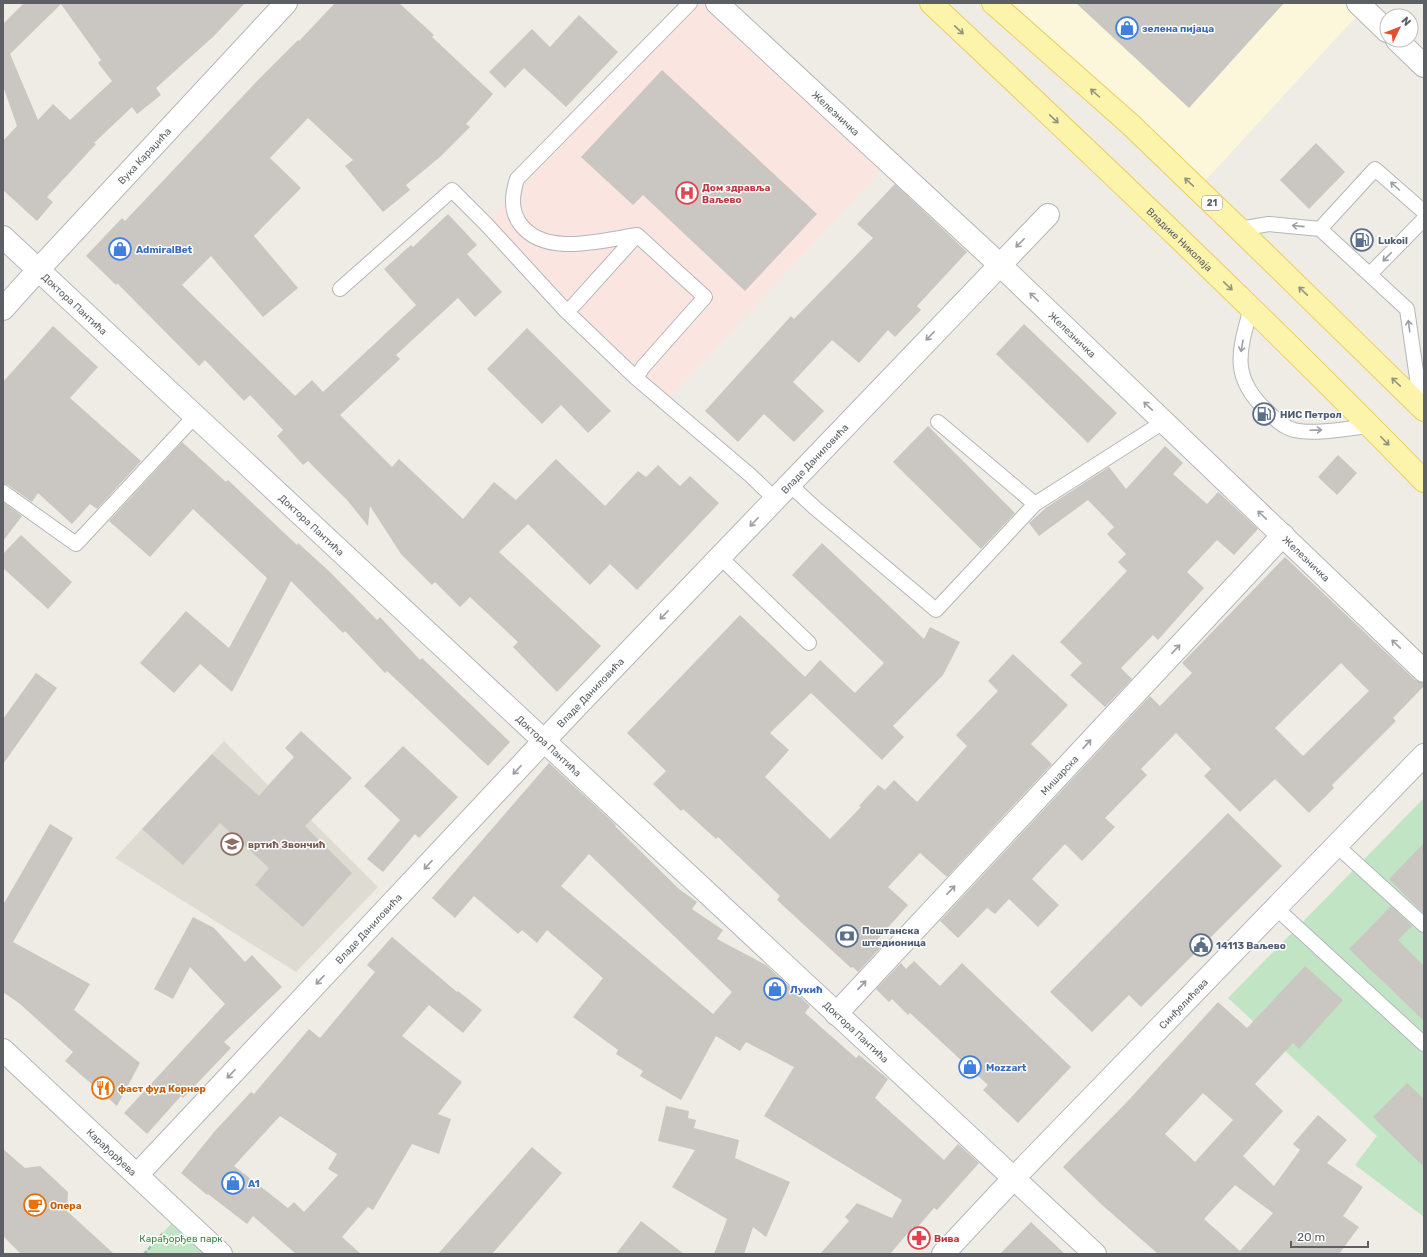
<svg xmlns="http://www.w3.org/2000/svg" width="1427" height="1257" font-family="Rubik,sans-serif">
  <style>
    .commercial { fill: #fcf7db }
    .education { fill: #dedcd2 }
    .medical { fill: #fae5e1 }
    .green { fill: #c1e5c4 }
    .building { fill: #cac6c1; fill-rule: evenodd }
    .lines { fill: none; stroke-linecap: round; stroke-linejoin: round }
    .lane-casing { stroke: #b4b6bb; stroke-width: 16 }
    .street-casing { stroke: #b4b6bb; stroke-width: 24 }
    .secondary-casing { stroke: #b5b8be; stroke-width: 24 }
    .primary-casing { stroke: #ecce5f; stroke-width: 24 }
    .path { stroke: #9bc5aa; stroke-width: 2.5; stroke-dasharray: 4 2; stroke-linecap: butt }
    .lane { stroke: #fff; stroke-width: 14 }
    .street { stroke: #fff; stroke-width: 22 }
    .secondary { stroke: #fff; stroke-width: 22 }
    .primary { stroke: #fcf4ab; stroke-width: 22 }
    .oneway { stroke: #94937d }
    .oneway2 { stroke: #9d9fa2 }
    .labels { text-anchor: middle; stroke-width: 3; stroke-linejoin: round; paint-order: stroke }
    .shield { fill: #fff; stroke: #8d8f92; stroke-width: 1 }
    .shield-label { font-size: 9px; font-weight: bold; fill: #5c5f64 }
    .shop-label { font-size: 10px; font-weight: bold; fill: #366cbe; stroke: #fff; text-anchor: start }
    .street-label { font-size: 10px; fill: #5c5f64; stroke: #fff }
    .health-label { font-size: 10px; font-weight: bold; fill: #be3a42; stroke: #fff; text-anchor: start }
    .service-label { font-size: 10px; font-weight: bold; fill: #4e5e75; stroke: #fff; text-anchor: start }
    .education-label { font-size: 10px; font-weight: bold; fill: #785e54; stroke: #fff; text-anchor: start }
    .food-label { font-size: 10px; font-weight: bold; fill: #c56008; stroke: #fff; text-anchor: start }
    .park-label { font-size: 10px; fill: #398642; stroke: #fff }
  </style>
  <rect width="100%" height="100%" fill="#eeece4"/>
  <!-- commercial -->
  <path class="commercial" d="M1002,3H1358L1364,8L1204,182Z"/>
  <!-- education -->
  <path class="education" d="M224,741L268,785L289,762L328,802L311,820L378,887L296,972L115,858Z"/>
  <!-- medical -->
  <path class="medical" d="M680,3H717L889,162L665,403L486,224Z"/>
  <!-- green -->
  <path class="green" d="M1424,798V1217L1355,1165L1377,1136L1228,998Z
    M179,1215L221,1254H144Z"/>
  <!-- building -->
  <path class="building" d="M24,3H245L214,36L156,88L161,95L137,114L132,107L94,143L96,144L47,197L53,202L37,221L3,190V141L17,126L3,86V24ZM61,4L101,60L98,63L112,81L70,120L53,104L38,120L10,54Z
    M335,3H399L434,35L432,37L493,94L466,124L470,127L440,157L406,185L410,190L383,212L345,166L353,160L308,118L270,158L301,188L254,236L298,288L263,317L211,256L182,285L295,396L312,380L323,392L416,305L384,269L411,245L413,247L448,214L477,245L467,254L502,292L475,317L458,298L396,355L400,359L340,415L392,467L399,459L463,519L494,482L516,500L556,459L605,506L638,471L646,477L658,465L680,486L690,476L719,503L637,590L610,564L590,585L528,524L499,552L601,646L557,692L513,647L518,642L470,597L460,607L435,582L432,585L401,554L370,506L368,526L347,500L308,461L303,465L277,436L283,430L250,395L244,401L205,360L199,366L117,283L116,285L86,256L122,218L125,221L259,79L298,40L299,41Z
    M1076,3H1284L1189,108Z
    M579,15L618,52L566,107L524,68L505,88L489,72L532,29L550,47Z
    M662,70L817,214L745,291L643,195L633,205L581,157Z
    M1316,143L1345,172L1309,209L1280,180Z
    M895,184L967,252L917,306L921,310L895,337L888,330L859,363L832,340L793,382L824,411L794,442L764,414L738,442L705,411L791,316L794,319L873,238L857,224Z
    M1024,324L1117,413L1088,443L996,354Z
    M53,326L98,367L70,398L141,461L97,509L90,504L72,524L38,493L32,502L8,485L3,484V382Z
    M527,328L611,411L588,433L561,405L542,424L487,369Z
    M928,426L1015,513L981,549L893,462Z
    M182,442L226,482L228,480L297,545L298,543L330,572L377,620L380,617L420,660L422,658L510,742L488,766L387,671L385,673L345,631L343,633L291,581L232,692L200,664L174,693L140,663L186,611L229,648L267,578L193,509L150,557L109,521Z
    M1165,446L1183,463L1173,474L1207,504L1218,492L1258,529L1234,555L1217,540L1187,572L1204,588L1158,640L1153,635L1121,668L1132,679L1105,707L1070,675L1082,663L1060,642L1127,571L1118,562L1126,554L1107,534L1114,527L1088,500L1039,536L1029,523L1047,507L1109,467L1126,489Z
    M1338,455L1357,473L1337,495L1318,477Z
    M3,502L22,516L3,541Z
    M21,535L72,582L48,609L3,568V554Z
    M822,543L924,639L930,627L960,642L943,675L893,726L904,737L882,760L811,693L770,733L789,750L765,777L830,839L861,807L859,806L878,785L885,790L894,780L917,802L967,746L956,735L998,691L988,681L1013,654L1068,705L1031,744L1052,764L947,877L920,853L888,887L908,905L877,940L882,946L858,972L853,967L851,968L777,900L780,896L718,837L716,839L683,809L681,811L653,784L666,771L627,733L740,615L805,677L820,660L855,693L884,663L792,575Z
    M1285,557L1415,680L1424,683V686L1393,718L1396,721L1332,785L1334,788L1309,813L1275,779L1240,812L1204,776L1211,769L1176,733L1141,769L1147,775L1105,818L1115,827L1082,861L1065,844L1032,879L1059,905L1038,927L1009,899L995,914L987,908L958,938L940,921L1150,696L1160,706L1192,673L1182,663ZM1341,663L1369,691L1303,756L1275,728Z
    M36,673L57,688L3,764V719Z
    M301,731L352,778L305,826L352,873L303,927L255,885L269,868L220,823L183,865L142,829L212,754L259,796L294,757L285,748Z
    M403,746L458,797L419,838L415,834L383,872L367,859L400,820L364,786Z
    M549,763L616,825L615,826L679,889L697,902L692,909L723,930L717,939L766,965L810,1006L805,1013L856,1058L859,1055L888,1079L875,1098L944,1160L958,1144L979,1163L937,1210L934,1208L916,1229L913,1227L890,1254H820L849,1221L845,1217L857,1203L892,1218L902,1200L764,1116L794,1067L746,1042L740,1051L716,1036L681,1100L640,1076L643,1071L616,1054L618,1050L573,1017L603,978L547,930L537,943L522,930L518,934L474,896L455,918L432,898ZM589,854L732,992L713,1014L561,886Z
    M1228,813L1282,866L1141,1007L1129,995L1092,1032L1050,992Z
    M50,824L73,838L13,942L90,984L74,1010L140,1063L117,1106L65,1061L73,1052L20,1004L3,992V905Z
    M1424,843V914L1389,879Z
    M1391,906L1412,926L1398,940L1424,966V1021L1349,949Z
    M193,917L214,928L245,962L252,955L282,987L224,1042L231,1048L183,1098L181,1096L147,1134L124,1113L225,1004L190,967L173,999L154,989Z
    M392,937L457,992L458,991L482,1010L463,1033L429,1005L402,1036L462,1082L438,1114L451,1119L439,1154L412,1144L373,1210L368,1207L342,1237L361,1254H296L253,1216L247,1224L208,1194L207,1195L181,1173L214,1132L251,1092L254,1094L309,1029L320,1038L375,972L367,965ZM280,1116L337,1154L328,1169L338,1175L304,1212L294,1202L288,1208L234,1166Z
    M914,961L940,986L962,963L1071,1067L1018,1123L983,1090L988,1085L910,1013L908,1015L892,999L889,1002L876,989L901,963L906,969Z
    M1305,966L1343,1000L1299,1049L1293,1043L1255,1084L1283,1111L1243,1156L1274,1186L1300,1150L1293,1144L1318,1115L1347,1140L1327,1163L1363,1187L1343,1216L1359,1227L1339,1254H1158L1101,1204L1063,1167L1127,1102L1218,1002L1247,1028ZM1203,1093L1233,1120L1195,1162L1165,1134ZM1235,1185L1273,1213L1240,1251L1204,1219Z
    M1407,1083L1424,1099V1167L1373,1117Z
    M666,1106L689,1111L688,1118L696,1120L694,1128L739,1140L735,1158L790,1182L766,1237L753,1227L744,1254H714L727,1219L672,1187L695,1150L658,1141Z
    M532,1147L562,1173L492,1254H438Z
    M3,1149L25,1168L40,1166L68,1192L67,1211L114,1254H21L3,1236Z
    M641,1221L684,1254H616Z
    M1031,1222L1065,1254H1000Z"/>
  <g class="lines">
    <!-- lane casing -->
    <g class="lane-casing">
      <path id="lane" d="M1239,229L1269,224L1320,229L1407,309L1421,406
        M1320,229L1375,169L1424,212
        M1370,274L1424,219
        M340,289L452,190L486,224L566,311L636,378L750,475L775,499
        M1251,308C1239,351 1230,377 1267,411C1275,419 1283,427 1294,430C1315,435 1349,428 1370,426
        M566,311L574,305L637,235
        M636,378L643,367L705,297L637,235C602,240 546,257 521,225C510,211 512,195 517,179L690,3
        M938,422L1035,504
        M789,484L815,508L936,610L1035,504L1165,421
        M3,492L76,544L195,416
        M720,557L809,643
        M1336,845L1424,925
        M1276,908L1424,1044"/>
    </g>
    <!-- street casing -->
    <g class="street-casing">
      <g id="street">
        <path id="s1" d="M717,3L999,264L1424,671"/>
        <path d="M1358,3L1387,31"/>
        <path d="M1397,40L1424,66"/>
        <path id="s2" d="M38,270L286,3"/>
        <path id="s3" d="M836,1014L1283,535"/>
        <path id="s4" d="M137,1175L574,709L1048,215"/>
      </g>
    </g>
    <!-- secondary casing -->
    <g class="secondary-casing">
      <g id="secondary">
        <path id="s5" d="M3,237L1095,1254"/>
        <path d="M3,309L38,270"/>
        <path id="s6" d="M3,1050L221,1254"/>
        <path id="s7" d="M943,1254L1013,1179L1424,755"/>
      </g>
    </g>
    <!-- primary casing -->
    <g class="primary-casing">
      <g id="primary">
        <path id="s8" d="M931,3C1098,160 1264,317 1424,481"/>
        <path d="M993,3L1130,124L1239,229L1424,410"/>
      </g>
    </g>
    <!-- path -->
    <path class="path" d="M144,1254L163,1233"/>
    <!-- lane -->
    <use href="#lane" class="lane"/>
    <!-- street -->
    <use href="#street" class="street"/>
    <!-- secondary -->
    <use href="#secondary" class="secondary"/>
    <!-- primary -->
    <use href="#primary" class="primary"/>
  </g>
  <!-- one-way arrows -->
  <defs><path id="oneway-shaft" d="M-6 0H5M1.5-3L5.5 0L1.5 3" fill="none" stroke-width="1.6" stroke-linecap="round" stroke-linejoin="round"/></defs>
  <g class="oneway">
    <use href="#oneway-shaft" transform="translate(959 30) rotate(43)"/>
    <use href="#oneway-shaft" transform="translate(1095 93) rotate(-138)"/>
    <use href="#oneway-shaft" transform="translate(1054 119) rotate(43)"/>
    <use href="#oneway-shaft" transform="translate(1189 182) rotate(-137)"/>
    <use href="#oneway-shaft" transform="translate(1228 286) rotate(44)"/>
    <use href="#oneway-shaft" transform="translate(1303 291) rotate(-136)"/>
    <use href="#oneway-shaft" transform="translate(1396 382) rotate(-136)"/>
    <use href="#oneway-shaft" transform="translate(1385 441) rotate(46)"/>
  </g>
  <g class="oneway2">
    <use href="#oneway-shaft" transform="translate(1395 186) rotate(-138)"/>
    <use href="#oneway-shaft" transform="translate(1298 226) rotate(-174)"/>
    <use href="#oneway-shaft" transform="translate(1020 243) rotate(135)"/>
    <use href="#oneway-shaft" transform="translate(1387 257) rotate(134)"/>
    <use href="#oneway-shaft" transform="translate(1034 297) rotate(-136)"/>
    <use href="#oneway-shaft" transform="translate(1409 326) rotate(-98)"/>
    <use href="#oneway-shaft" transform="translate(930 336) rotate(134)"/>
    <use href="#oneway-shaft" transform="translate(1242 346) rotate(100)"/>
    <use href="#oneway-shaft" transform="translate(1148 406) rotate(-136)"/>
    <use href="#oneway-shaft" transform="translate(1316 430) rotate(-2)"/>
    <use href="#oneway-shaft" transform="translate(1262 515) rotate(-136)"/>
    <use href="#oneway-shaft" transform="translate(754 522) rotate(134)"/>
    <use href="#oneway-shaft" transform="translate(664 615) rotate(134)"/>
    <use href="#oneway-shaft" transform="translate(1396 644) rotate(-136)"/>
    <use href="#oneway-shaft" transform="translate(1176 649) rotate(-47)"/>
    <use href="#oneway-shaft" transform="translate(1087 744) rotate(-47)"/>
    <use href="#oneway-shaft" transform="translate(517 770) rotate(133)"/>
    <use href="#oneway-shaft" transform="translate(428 865) rotate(133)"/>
    <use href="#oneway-shaft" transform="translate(951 890) rotate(-47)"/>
    <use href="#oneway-shaft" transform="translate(320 980) rotate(133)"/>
    <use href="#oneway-shaft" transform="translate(862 985) rotate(-47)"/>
    <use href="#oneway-shaft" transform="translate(231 1074) rotate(133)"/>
  </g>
  <!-- icons -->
  <defs>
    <g id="shop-ring" transform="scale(1.15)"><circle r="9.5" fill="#fff" stroke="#3f7fe0" stroke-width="1.5"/><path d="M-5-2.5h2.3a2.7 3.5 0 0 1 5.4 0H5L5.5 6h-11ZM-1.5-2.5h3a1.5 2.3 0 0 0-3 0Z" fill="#3f7fe0"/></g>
    <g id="hospital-ring" transform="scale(1.15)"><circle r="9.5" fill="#fff" stroke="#e0444e" stroke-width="1.5"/><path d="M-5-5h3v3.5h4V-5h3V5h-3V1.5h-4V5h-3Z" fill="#e0444e"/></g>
    <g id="fuel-ring" transform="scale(1.15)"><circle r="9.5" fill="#fff" stroke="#5c6f8a" stroke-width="1.5"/><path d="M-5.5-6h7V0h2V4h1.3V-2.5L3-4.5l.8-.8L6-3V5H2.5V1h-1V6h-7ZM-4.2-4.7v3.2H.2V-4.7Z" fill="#5c6f8a"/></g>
    <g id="school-ring" transform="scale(1.15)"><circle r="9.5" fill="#fff" stroke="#8d6e63" stroke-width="1.5"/><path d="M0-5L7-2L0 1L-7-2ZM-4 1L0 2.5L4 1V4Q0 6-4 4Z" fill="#8d6e63"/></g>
    <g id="bank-ring" transform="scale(1.15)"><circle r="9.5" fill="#fff" stroke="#5c6f8a" stroke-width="1.5"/><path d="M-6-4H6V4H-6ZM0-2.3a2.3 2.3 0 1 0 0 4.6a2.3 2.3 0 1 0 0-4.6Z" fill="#5c6f8a"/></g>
    <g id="civic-ring" transform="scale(1.15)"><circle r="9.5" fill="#fff" stroke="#5c6f8a" stroke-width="1.5"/><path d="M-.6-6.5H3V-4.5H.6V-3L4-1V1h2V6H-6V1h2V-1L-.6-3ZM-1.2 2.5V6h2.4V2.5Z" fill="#5c6f8a"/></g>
    <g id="restaurant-ring" transform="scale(1.15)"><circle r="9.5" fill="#fff" stroke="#e8710a" stroke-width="1.5"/><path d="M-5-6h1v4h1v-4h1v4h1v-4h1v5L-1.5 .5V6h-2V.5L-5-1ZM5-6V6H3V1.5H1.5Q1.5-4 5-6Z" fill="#e8710a"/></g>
    <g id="cafe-ring" transform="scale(1.15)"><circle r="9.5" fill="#fff" stroke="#e8710a" stroke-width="1.5"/><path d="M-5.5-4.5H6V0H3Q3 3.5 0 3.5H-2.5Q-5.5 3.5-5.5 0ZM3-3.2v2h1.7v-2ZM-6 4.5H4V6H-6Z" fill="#e8710a"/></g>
    <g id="pharmacy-ring" transform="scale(1.15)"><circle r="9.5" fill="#fff" stroke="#e0444e" stroke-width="1.5"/><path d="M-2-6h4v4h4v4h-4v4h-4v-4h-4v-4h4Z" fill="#e0444e"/></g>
  </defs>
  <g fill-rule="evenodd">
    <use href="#shop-ring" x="1127" y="28"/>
    <use href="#hospital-ring" x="687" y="193"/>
    <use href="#fuel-ring" x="1362" y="240"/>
    <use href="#shop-ring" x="120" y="249"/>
    <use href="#fuel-ring" x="1264" y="414"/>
    <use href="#school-ring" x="232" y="844"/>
    <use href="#bank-ring" x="847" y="936"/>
    <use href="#civic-ring" x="1201" y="945"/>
    <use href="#shop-ring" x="775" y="989"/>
    <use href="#shop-ring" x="970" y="1067"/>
    <use href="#restaurant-ring" x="103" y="1088"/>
    <use href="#shop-ring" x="233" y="1183"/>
    <use href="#cafe-ring" x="35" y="1205"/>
    <use href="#pharmacy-ring" x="919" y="1238"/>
  </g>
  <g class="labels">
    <!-- shield labels -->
    <rect class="shield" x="1202" y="196" width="20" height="14" rx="3"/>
    <g class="shield-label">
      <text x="1212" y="206">21</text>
    </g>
    <!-- shop labels -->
    <g class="shop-label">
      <text x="1142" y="32">зелена пијаца</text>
      <text x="136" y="253">AdmiralBet</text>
      <text x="790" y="993">Лукић</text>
      <text x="986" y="1071">Mozzart</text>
      <text x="248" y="1187">A1</text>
    </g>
    <!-- street labels -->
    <g class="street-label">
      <text dy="4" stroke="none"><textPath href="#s1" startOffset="162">Железничка</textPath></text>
      <text dy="4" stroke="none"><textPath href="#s2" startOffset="156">Вука Караџића</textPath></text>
      <text dy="4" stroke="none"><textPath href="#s8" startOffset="343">Владике Николаја</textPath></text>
      <text dy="4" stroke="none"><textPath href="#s5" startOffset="98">Доктора Пантића</textPath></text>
      <text dy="4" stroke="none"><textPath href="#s1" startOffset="486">Железничка</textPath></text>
      <text dy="4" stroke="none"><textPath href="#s4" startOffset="986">Владе Даниловића</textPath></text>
      <text dy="4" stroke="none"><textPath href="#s5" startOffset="422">Доктора Пантића</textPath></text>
      <text dy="4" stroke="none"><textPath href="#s1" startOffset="810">Железничка</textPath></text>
      <text dy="4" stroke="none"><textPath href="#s4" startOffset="662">Владе Даниловића</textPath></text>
      <text dy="4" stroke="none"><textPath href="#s5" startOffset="746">Доктора Пантића</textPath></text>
      <text dy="4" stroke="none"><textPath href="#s3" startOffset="327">Мишарска</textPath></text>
      <text dy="4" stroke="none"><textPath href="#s4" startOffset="338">Владе Даниловића</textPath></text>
      <text dy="4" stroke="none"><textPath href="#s7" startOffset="347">Синђелићева</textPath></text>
      <text dy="4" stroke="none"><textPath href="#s5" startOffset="1166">Доктора Пантића</textPath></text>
      <text dy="4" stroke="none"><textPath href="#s6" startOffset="149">Карађорђева</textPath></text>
    </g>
    <!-- health labels -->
    <g class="health-label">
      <text x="702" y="191">Дом здравља<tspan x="702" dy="12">Ваљево</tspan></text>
      <text x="934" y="1242">Вива</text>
    </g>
    <!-- service labels -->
    <g class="service-label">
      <text x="1378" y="244">Lukoil</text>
      <text x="1280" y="418">НИС Петрол</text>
      <text x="862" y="934">Поштанска<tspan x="862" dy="12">штедионица</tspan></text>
      <text x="1216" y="949">14113 Ваљево</text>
    </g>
    <!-- education labels -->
    <g class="education-label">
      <text x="248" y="848">вртић Звончић</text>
    </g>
    <!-- food labels -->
    <g class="food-label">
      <text x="118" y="1092">фаст фуд Корнер</text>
      <text x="50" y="1209">Опера</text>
    </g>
    <!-- park labels -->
    <g class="park-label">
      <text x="181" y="1242">Карађорђев парк</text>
    </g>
  </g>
  <!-- border -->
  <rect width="1427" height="1257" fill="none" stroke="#5c5f64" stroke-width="8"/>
  <!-- north arrow -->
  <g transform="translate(1399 28) rotate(47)"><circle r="19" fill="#ffffff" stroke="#bebfc1"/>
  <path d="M0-3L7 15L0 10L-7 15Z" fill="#e24f36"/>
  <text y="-6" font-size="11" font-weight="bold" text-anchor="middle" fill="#5c5f64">N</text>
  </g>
  <!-- scale -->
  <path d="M1291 1241v6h77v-6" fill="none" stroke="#5c5f64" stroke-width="2"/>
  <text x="1297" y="1241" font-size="12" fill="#5c5f64" stroke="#ffffff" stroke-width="3" paint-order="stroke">20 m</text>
</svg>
